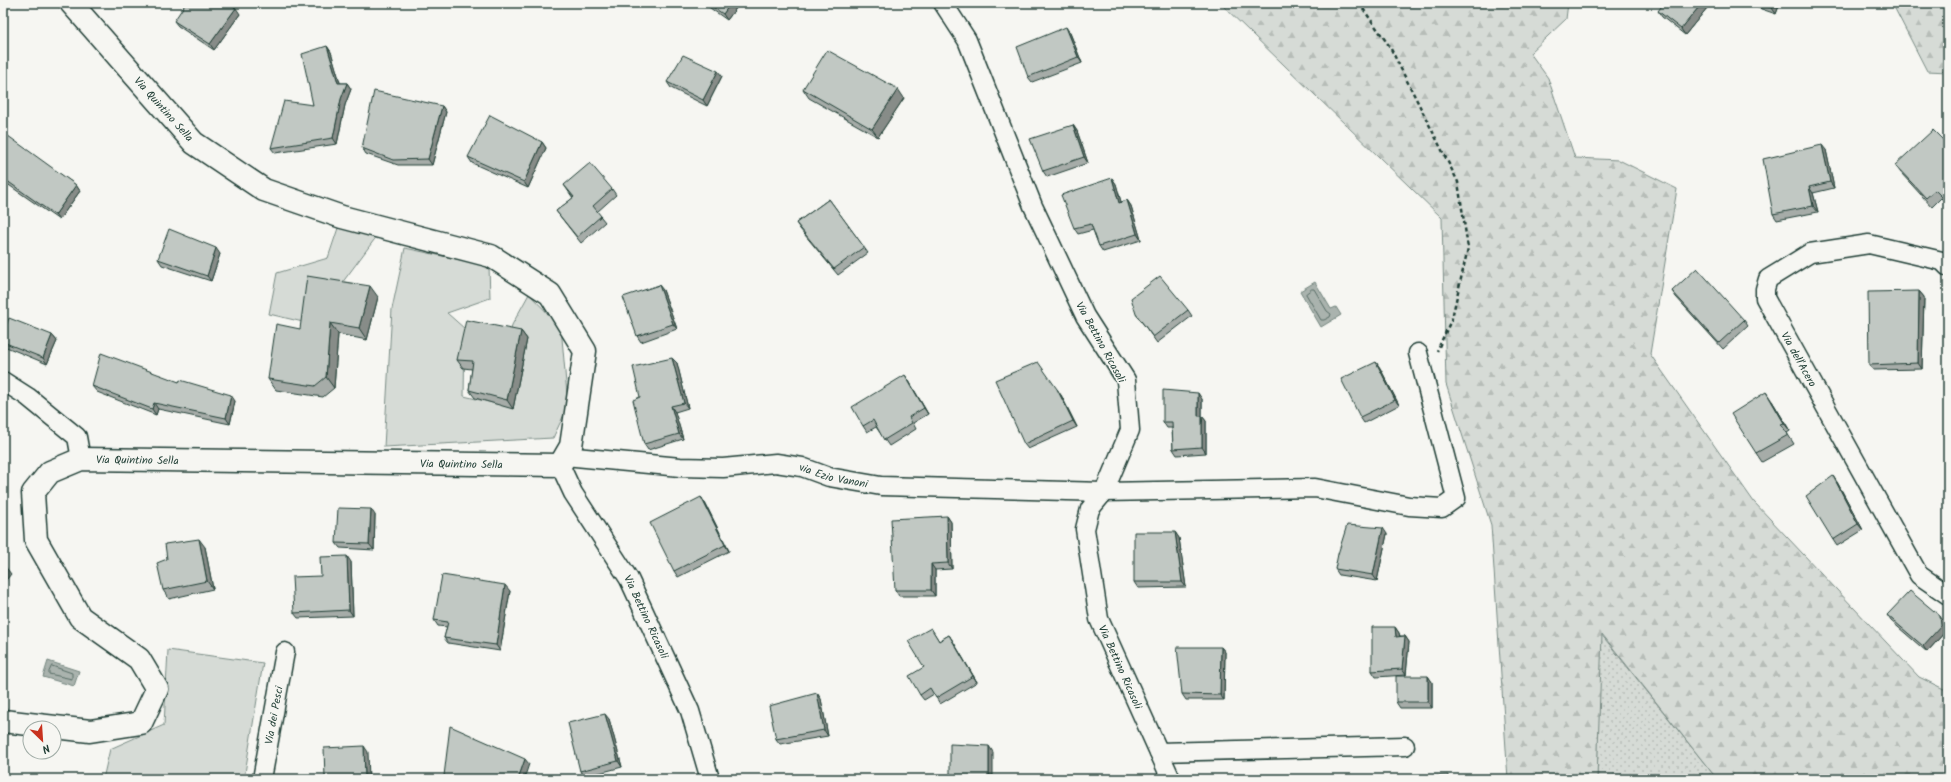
<svg xmlns="http://www.w3.org/2000/svg" width="1951" height="782" font-family="Kalam,sans-serif">
  <style>
    .grass { fill: url(#grass-dots); stroke: #7a8c85 }
    .forest { fill: url(#forest-firs); stroke: #7a8c85 }
    .green { fill: #d6dbd6; stroke: #7a8c85 }
    .water { fill: #aab3ae; stroke: #72847d }
    .lines { fill: none; stroke-linecap: round; stroke-linejoin: round }
    .shore { stroke: #576c65; stroke-width: 1 }
    .street-casing { stroke: #1f3d34; stroke-width: 21 }
    .secondary-casing { stroke: #1f3d34; stroke-width: 25 }
    .path { stroke: #1f3d34; stroke-width: 2.5; stroke-dasharray: 4 3; stroke-linecap: butt }
    .street { stroke: #f6f6f2; stroke-width: 18 }
    .secondary { stroke: #f6f6f2; stroke-width: 22 }
    .wall { fill: #a6aca8; stroke: #1f3d34 }
    .shaded-wall { fill: #878c88; stroke: #1f3d34 }
    .building { fill: #c1c8c3; stroke: #1f3d34 }
    .labels { text-anchor: middle; stroke-width: 3; stroke-linejoin: round; paint-order: stroke }
    .street-label { font-size: 11px; fill: #1f3d34; stroke: #f6f6f2 }
  </style>
  <defs>
    <pattern id="grass-dots" width="8" height="8" patternUnits="userSpaceOnUse"><rect width="8" height="8" fill="#d6dbd6"/><path d="M2 2h.1M6 6h.1" fill="none" stroke="#b7bdb8" stroke-width="1.8" stroke-linecap="round"/></pattern>
    <pattern id="forest-firs" width="22" height="20" patternUnits="userSpaceOnUse"><rect width="22" height="20" fill="#d6dbd6"/><path d="M5 1l3.5 6h-7zM16 11l3.5 6h-7z" fill="#b7bdb8"/></pattern>
  </defs>
  <rect width="100%" height="100%" fill="#f6f6f2"/>
  <filter id="ink" filterUnits="userSpaceOnUse"><feTurbulence type="fractalNoise" baseFrequency=".025" numOctaves="2"/><feDisplacementMap in="SourceGraphic" scale="8" xChannelSelector="R" yChannelSelector="G"/><feConvolveMatrix kernelMatrix="1 2 1 2 8 2 1 2 1" color-interpolation-filters="sRGB"/></filter>
  <g filter="url(#ink)">
    <!-- grass -->
    <path class="grass" d="M1601,634L1717,779H1597Z"/>
    <!-- forest -->
    <path class="forest" d="M1220,3H1568L1566,19L1530,53L1548,78L1575,158L1619,160L1677,189L1650,354L1754,502L1919,677L1948,691V779H1717L1602,634L1597,779H1508L1491,525L1446,384L1442,218Z
      M1892,3H1948V72L1927,71Z"/>
    <!-- green -->
    <path class="green" d="M339,225L377,236L342,283L303,322L269,314L277,273L328,258Z
      M405,248L489,266L490,298L447,313L465,329L464,396L513,408L510,336L512,325L529,294L561,327L568,406L553,438L384,447L392,309Z
      M168,650L263,663L244,779H103L110,749L164,725Z"/>
    <!-- water -->
    <path class="water" d="M1315,282L1331,309L1336,307L1341,315L1321,327L1300,291Z
      M48,661L79,671L74,686L43,677Z"/>
    <g class="lines">
      <!-- shore -->
      <path class="shore" d="M1312,289H1314L1327,311L1331,314L1330,317L1324,320H1321L1306,294Z
        M52,666L72,673V679L49,674V672Z"/>
      <!-- street casing -->
      <g class="street-casing">
        <g id="street">
          <path id="s1" d="M943,3L967,40L1033,206L1085,316L1126,380L1130,430L1104,492L1090,509L1085,529L1099,619L1171,779"/>
          <path id="s2" d="M1948,267L1942,261L1869,244L1810,253L1768,279L1765,289V298L1919,575L1948,595"/>
          <path d="M3,381L28,397L77,437L81,459"/>
          <path id="s3" d="M565,456L680,467L723,468L776,463L802,467L829,477L881,486L1104,492L1315,488L1409,506L1442,508L1456,498L1418,353"/>
          <path id="s4" d="M560,465L573,493L629,579L690,711L710,779"/>
          <path d="M1159,752L1405,746"/>
          <path id="s5" d="M262,779L285,652"/>
        </g>
      </g>
      <!-- secondary casing -->
      <g class="secondary-casing">
        <g id="secondary">
          <path id="s6" d="M3,721L90,731L141,723L157,689L139,659L80,617L36,540L33,493L50,472L81,459L560,465L571,446L585,351L550,294L491,256L342,217L264,190L194,143L71,3"/>
        </g>
      </g>
      <!-- path -->
      <path class="path" d="M1359,3L1390,47L1458,182L1468,248L1452,318L1437,351"/>
      <!-- street -->
      <use href="#street" class="street"/>
      <!-- secondary -->
      <use href="#secondary" class="secondary"/>
    </g>
    <!-- wall -->
    <path class="wall" d="M703,3H740L727,20Z
      M1744,3H1780L1776,14Z
      M1707,8L1685,35L1662,17L1658,11Z
      M240,14L214,50L178,26L174,21Z
      M1070,33L1082,63L1032,82L1028,77Z
      M327,46L331,52L340,83H347L351,89L345,105L337,144L275,153L271,148L313,105Z
      M722,76L707,106L671,88L667,82Z
      M803,89L904,98L878,137L809,98Z
      M442,106L446,112L432,165H398L366,154L362,148Z
      M1073,125L1077,131L1088,163L1047,177L1043,171Z
      M3,135L76,185L80,191L59,220L3,181Z
      M542,142L546,148L528,188L472,163L468,157Z
      M1948,145V205L1941,198L1932,207L1901,173L1895,165Z
      M1826,150L1834,188L1813,193L1818,212L1777,220L1773,214Z
      M1112,178L1116,184L1121,202L1127,200L1131,206L1141,240L1103,252L1099,246L1093,230L1078,234L1074,228Z
      M564,185L612,189L616,195L597,212L605,222L581,243L556,211L573,198Z
      M829,199L868,253L838,275L800,229L796,223Z
      M220,254L211,281L162,265L158,259Z
      M663,290L677,329L641,342L637,336Z
      M1672,291L1744,320L1748,326L1723,349L1676,297Z
      M1919,291L1924,297L1922,369L1873,370L1869,365Z
      M378,297L367,340L338,334L334,388L323,397L276,390L268,379L300,329Z
      M1188,310L1192,316L1157,343L1136,314Z
      M521,331L527,339L513,409L475,398L469,390L472,369L463,368L457,360Z
      M3,334L52,335L57,341L47,364L4,346L3,345Z
      M672,358L677,363L688,408L675,412L683,439L648,450L644,444L640,397Z
      M1376,362L1380,368L1399,405L1364,423L1360,417Z
      M909,381L928,414L913,423L916,429L889,446L876,427L867,432L863,426Z
      M179,382L235,401L230,424L158,409L156,415L97,392L92,386Z
      M1061,395L1077,427L1028,449L1024,444Z
      M1202,399V416L1206,421V453L1177,455L1173,449L1172,428H1167L1163,422Z
      M1772,401L1790,431L1787,433L1794,444L1762,462L1756,453Z
      M1837,482L1863,530L1837,546L1833,540Z
      M701,497L705,503L729,551L678,577L674,571Z
      M375,515L374,550L340,548L336,543Z
      M947,516L951,522L952,569L935,570V596H899L895,590Z
      M1175,532L1179,538L1186,587L1138,588L1134,582Z
      M1387,534L1377,581L1339,575L1335,569Z
      M205,547L213,589L169,599L163,590Z
      M351,562L353,616L298,618L294,613L321,576Z
      M510,591L500,651L448,643L444,638L447,627L438,626L434,620Z
      M1887,615L1944,622L1945,632L1927,652L1891,621Z
      M1395,627L1399,633L1400,636H1405L1409,642L1406,675L1376,677L1372,671Z
      M931,628L939,641L949,635L977,682L940,704L934,694L924,700L920,695L924,667Z
      M1221,647L1225,652L1224,700H1186L1182,694Z
      M1428,676L1432,682V708H1400L1396,702Z
      M817,693L821,699L828,736L780,744L776,739Z
      M609,719L622,767L584,777L580,771Z"/>
    <!-- shaded-wall -->
    <path class="shaded-wall" d="M731,3H740L727,20L723,14Z
      M1702,3H1703L1707,8L1685,35L1681,29Z
      M1774,3H1780L1776,14L1772,8Z
      M236,8L240,14L214,50L210,44Z
      M1066,27L1070,33L1082,63L1078,57Z
      M327,46L331,52L342,89L338,83Z
      M718,71L722,76L707,106L703,100Z
      M347,83L351,89L345,105L337,144L333,138L341,99Z
      M898,89L904,98L878,137L872,129Z
      M442,106L446,112L432,165L428,159Z
      M1073,125L1077,131L1088,163L1084,157Z
      M542,142L546,148L528,188L524,182Z
      M1822,145L1826,150L1834,188L1830,182Z
      M1112,178L1116,184L1123,209L1119,203Z
      M76,185L80,191L59,220L55,215Z
      M1809,187L1813,193L1818,212L1813,206Z
      M1127,200L1131,206L1141,240L1137,234Z
      M216,248L220,254L211,281L207,276Z
      M659,285L663,290L677,329L673,324Z
      M370,286L378,297L367,340L359,328Z
      M1919,291L1924,297L1922,369L1918,363Z
      M330,323L338,334L334,388L326,377Z
      M521,331L527,339L513,409L507,400Z
      M52,335L57,341L47,364L43,358Z
      M672,358L677,363L688,408L684,403Z
      M1376,362L1380,368L1399,405L1395,400Z
      M905,375L909,381L928,414L924,408Z
      M1057,389L1061,395L1077,427L1073,421Z
      M1766,392L1772,401L1790,431L1784,423Z
      M1198,393L1202,399V422L1198,416Z
      M231,395L235,401L230,424L226,418Z
      M154,403L158,409L156,415L152,409Z
      M671,406L675,412L683,439L679,434Z
      M1202,416L1206,421V453L1202,447Z
      M1833,476L1837,482L1863,530L1858,524Z
      M701,497L705,503L729,551L725,545Z
      M371,509L375,515L374,550L369,544Z
      M947,516L951,522L952,569L948,563Z
      M1383,528L1387,534L1377,581L1373,575Z
      M1175,532L1179,538L1186,587L1182,582Z
      M199,539L205,547L213,589L207,581Z
      M347,556L351,562L353,616L349,610Z
      M931,564L935,570V596L931,590Z
      M4,565L11,574L3,584V567Z
      M505,585L510,591L500,651L496,645Z
      M1940,616L1944,622L1945,632L1927,652L1923,646Z
      M1395,627L1399,633L1401,642L1396,637Z
      M949,635L953,641L977,682L973,676Z
      M1405,636L1409,642L1406,675L1402,669Z
      M1221,647L1225,652L1224,700L1220,695Z
      M1428,676L1432,682V708L1428,702Z
      M817,693L821,699L828,736L824,730Z
      M605,714L609,719L622,767L618,761Z
      M364,746L368,752L369,779H365Z
      M989,746L993,752V779H989Z
      M525,759L529,764L524,779H518Z"/>
    <!-- building -->
    <path class="building" d="M186,3H221L236,8L210,44L174,21Z
      M707,3H731L723,14Z
      M1664,3H1702L1681,29L1658,11Z
      M1757,3H1774L1772,8Z
      M1066,27L1078,57L1028,77L1017,47Z
      M327,46L338,83H347L341,99L333,138L271,148L284,101L313,105L302,54Z
      M827,50L898,89L872,129L803,89Z
      M683,55L718,71L703,100L667,82Z
      M374,91L442,106L428,159L393,160L362,148Z
      M490,115L542,142L524,182L468,157Z
      M1073,125L1084,157L1043,171L1030,139Z
      M1933,130L1948,145V203L1935,190L1926,198L1895,165Z
      M4,133L76,185L55,215L3,178V135Z
      M1822,145L1830,182L1809,187L1813,206L1773,214L1763,159Z
      M590,163L612,189L593,206L601,216L577,237L556,211L574,197L564,185Z
      M1112,178L1119,203L1127,200L1137,234L1099,246L1091,224L1074,228L1061,195Z
      M829,199L864,247L834,269L796,223Z
      M169,229L216,248L207,276L158,259Z
      M1697,268L1744,320L1719,343L1672,291Z
      M307,276L370,286L359,328L330,323L326,377L315,386L268,379L276,324L300,329Z
      M1160,276L1188,310L1153,337L1136,314L1131,298Z
      M659,285L673,324L637,336L623,297Z
      M1919,291L1918,363L1869,365L1868,292Z
      M9,318L52,335L43,358L3,342V334Z
      M466,320L521,331L507,400L469,390L473,361L457,360Z
      M101,353L179,382L180,380L231,395L226,418L154,403L152,409L92,386Z
      M672,358L684,403L671,406L679,434L644,444L633,400L640,397L633,367Z
      M1038,362L1057,389L1073,421L1024,444L995,380Z
      M1376,362L1395,400L1360,417L1341,379Z
      M905,375L924,408L909,417L912,423L884,440L873,420L863,426L852,407Z
      M1163,390L1198,393V416H1202V447L1173,449L1172,422H1163Z
      M1766,392L1784,423L1781,424L1788,435L1756,453L1731,414Z
      M1833,476L1858,524L1833,540L1806,496Z
      M701,497L725,545L674,571L650,523Z
      M338,508L371,509L369,544L336,543Z
      M947,516L948,563L931,564V590H895L891,519Z
      M1347,525L1383,528L1373,575L1335,569L1338,554Z
      M1134,532H1175L1182,582H1134Z
      M199,539L207,581L163,590L157,563L167,559L165,544Z
      M347,556L349,610L294,613L292,577L321,576L320,557Z
      M442,575L505,585L496,645L444,638L448,622L434,620Z
      M1910,591L1940,616L1941,626L1923,646L1887,615Z
      M1372,627H1395L1396,637L1405,636L1402,669L1372,671Z
      M931,628L939,641L949,635L973,676L936,698L930,688L920,695L909,676L924,667L908,641Z
      M1177,647H1221L1220,695L1182,694Z
      M1396,676H1428V702H1396Z
      M817,693L824,730L776,739L769,706Z
      M605,714L618,761L580,771L568,723Z
      M450,726L525,759L518,779H451L444,776Z
      M950,744L989,746V779H950Z
      M364,746L365,779H310V778H325L324,748Z
      M1448,775V779H1404V777Z"/>
  </g>
  <g class="labels">
    <!-- street labels -->
    <g class="street-label">
      <text transform="translate(164 109) rotate(48)" y="4">Via Quintino Sella</text>
      <text transform="translate(1101 342) rotate(61)" y="4">Via Bettino Ricasoli</text>
      <text dy="4" stroke="none"><textPath href="#s2" startOffset="282">Via dell'Acero</textPath></text>
      <text dy="4" stroke="none"><textPath href="#s6" startOffset="537">Via Quintino Sella</textPath></text>
      <text dy="4" stroke="none"><textPath href="#s6" startOffset="861">Via Quintino Sella</textPath></text>
      <text dy="4" stroke="none"><textPath href="#s3" startOffset="271">via Ezio Vanoni</textPath></text>
      <text dy="4" stroke="none"><textPath href="#s4" startOffset="175">Via Bettino Ricasoli</textPath></text>
      <text dy="4" stroke="none"><textPath href="#s1" startOffset="724">Via Bettino Ricasoli</textPath></text>
      <text dy="4" stroke="none"><textPath href="#s5" startOffset="65">Via dei Pesci</textPath></text>
    </g>
  </g>
  <!-- margin -->
  <rect width="1951" height="782" fill="none" stroke="#f6f6f2" stroke-width="16"/>
  <rect x="8" y="8" width="1935" height="766" fill="none" stroke="#1f3d34" stroke-width="1.5" filter="url(#ink)"/>
  <!-- north arrow -->
  <g transform="translate(42 740) rotate(155)"><circle r="19" fill="#f6f6f2" stroke="#a0aca6"/>
  <path d="M0-3L7 15L0 10L-7 15Z" fill="#c8321e"/>
  <text y="-6" font-size="11" font-weight="bold" text-anchor="middle" fill="#1f3d34">N</text>
  </g>
</svg>
